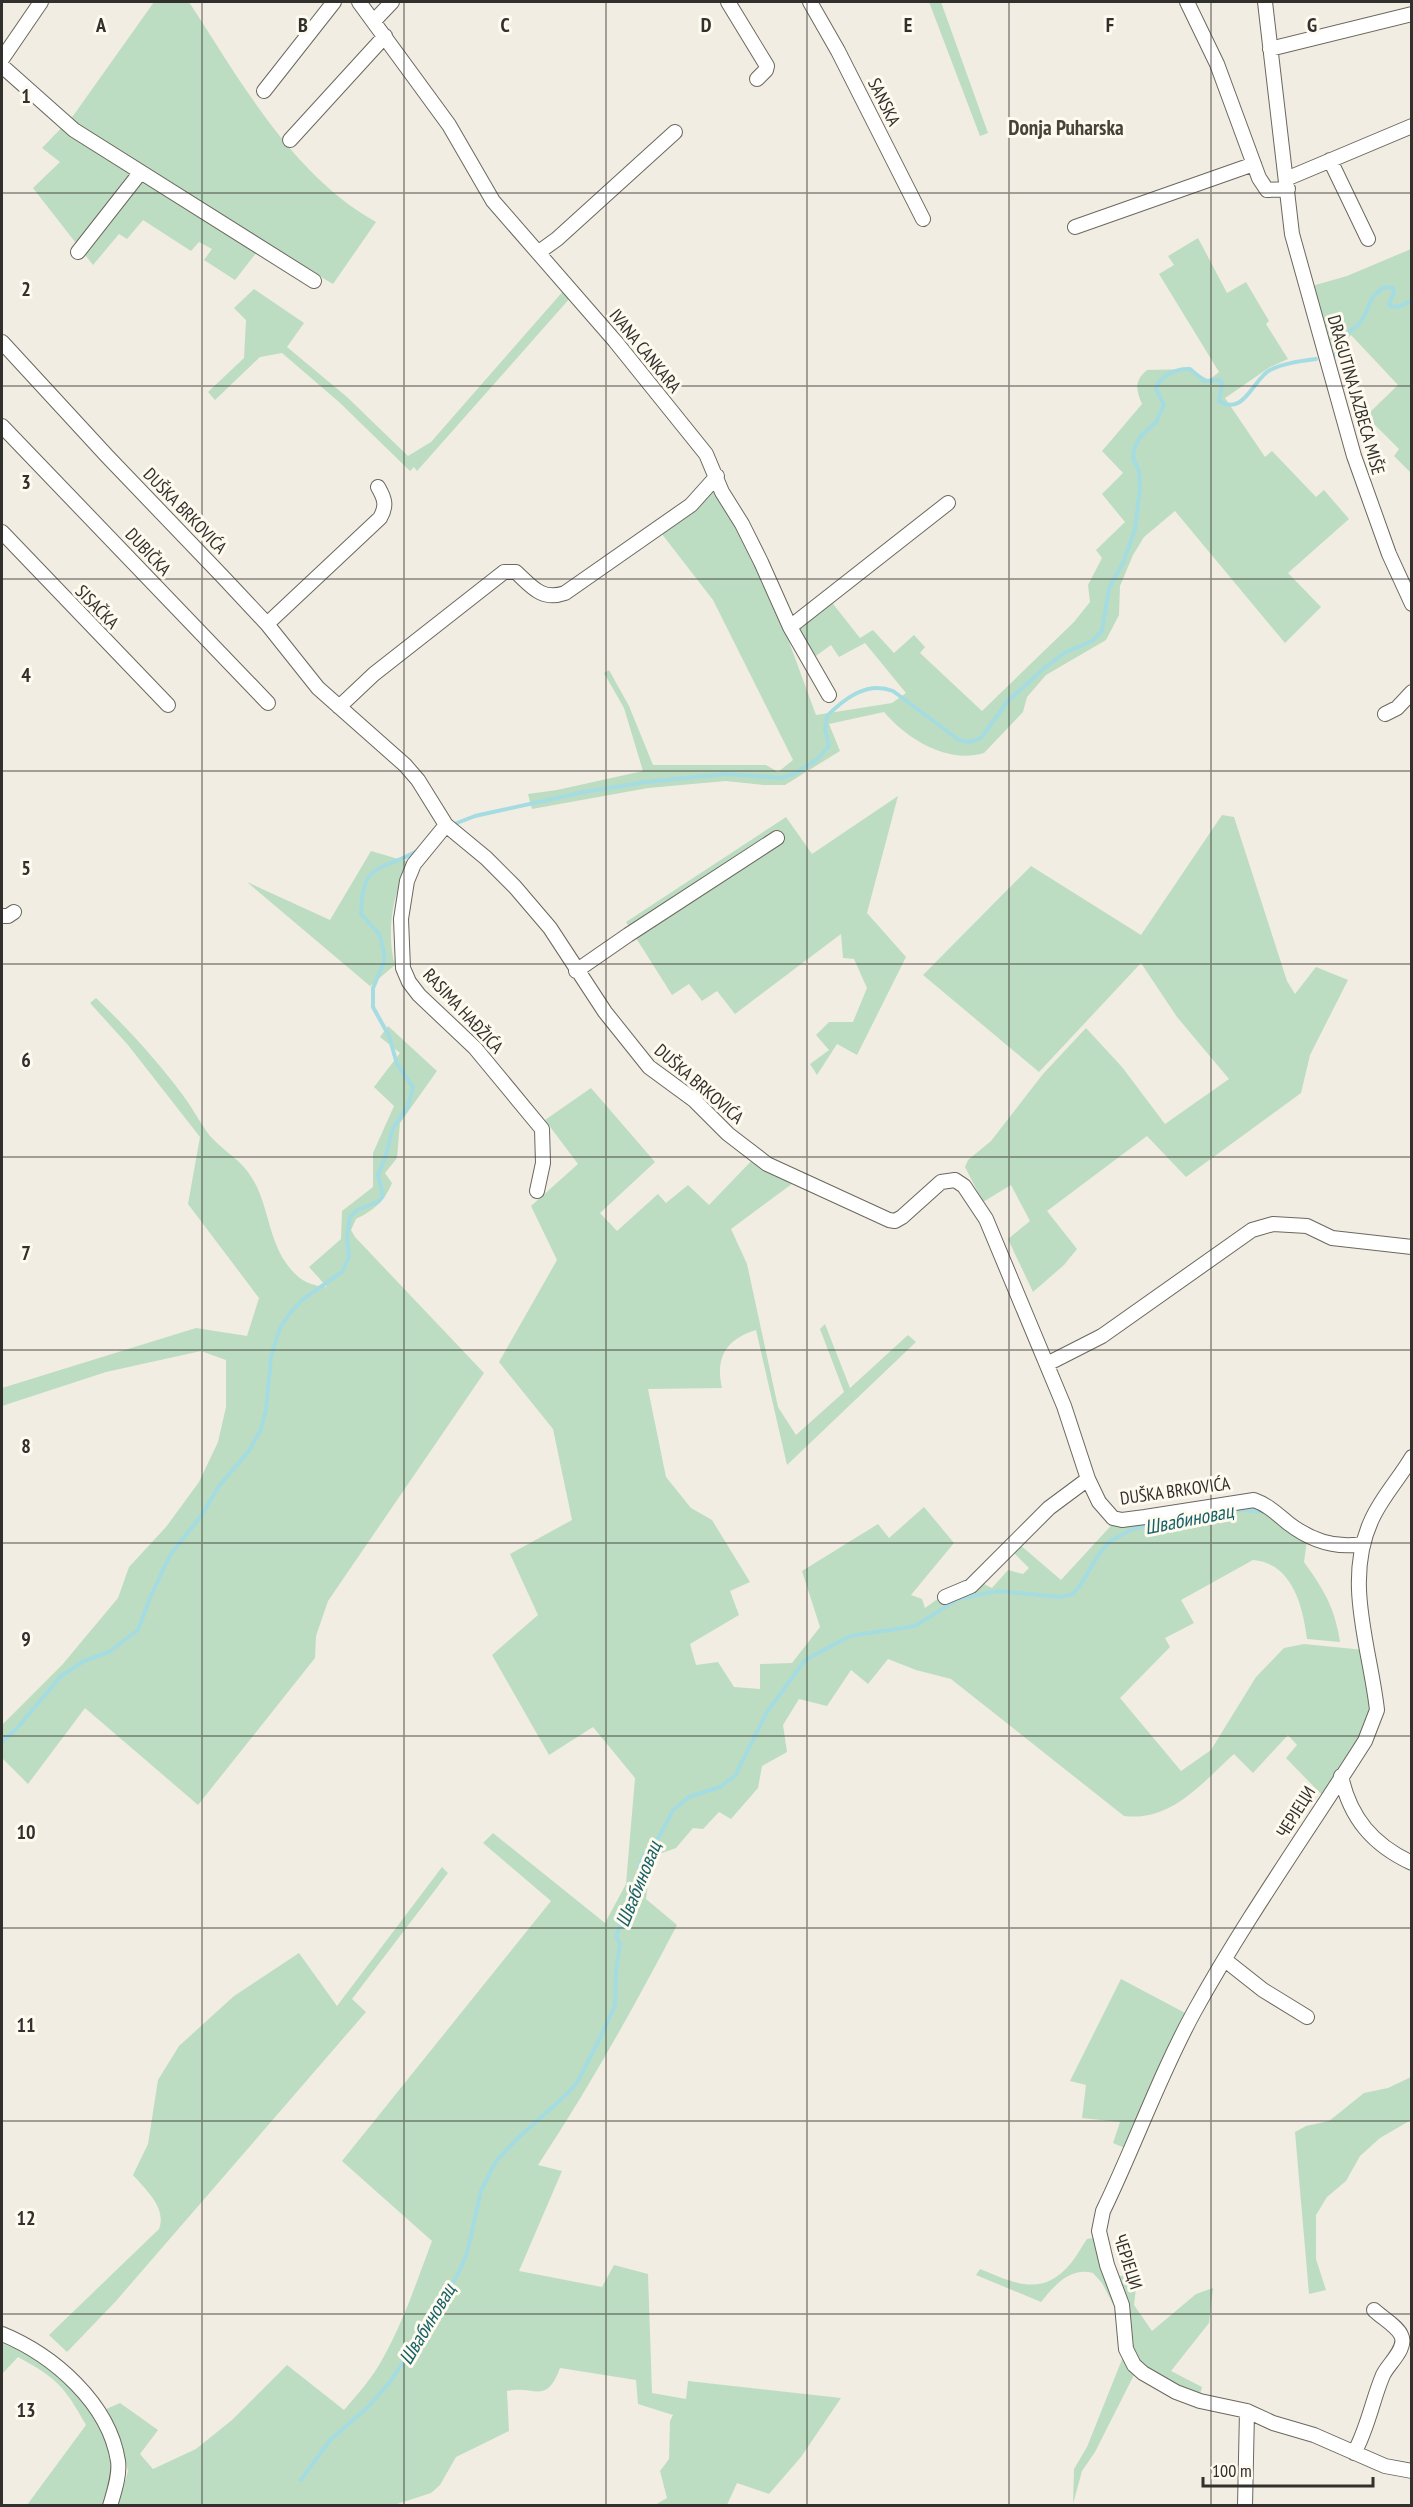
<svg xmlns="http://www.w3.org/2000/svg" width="1413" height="2507" font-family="'PT Sans Narrow',sans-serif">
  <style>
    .green { fill: #bcddc1 }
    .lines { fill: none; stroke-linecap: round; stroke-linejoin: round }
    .stream { stroke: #a5dce2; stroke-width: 4 }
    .minor-casing { stroke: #6b685e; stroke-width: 16 }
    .minor { stroke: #fff; stroke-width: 14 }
    .grid { fill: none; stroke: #32302c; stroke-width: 1.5; stroke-opacity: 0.55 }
    .labels { text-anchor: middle; stroke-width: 6; stroke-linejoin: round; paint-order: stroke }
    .street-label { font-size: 18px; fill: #32302c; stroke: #fefaef }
    .water-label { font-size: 20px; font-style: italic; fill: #176168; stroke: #fefaef }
    .quarter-label { font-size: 21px; font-weight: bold; fill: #46433a; stroke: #fefaef }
    .grid-label { font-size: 20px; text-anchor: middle; font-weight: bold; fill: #32302c; stroke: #fefaef; stroke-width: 6; stroke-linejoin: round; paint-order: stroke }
  </style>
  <rect width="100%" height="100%" fill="#f1ede2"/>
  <!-- green -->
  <path class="green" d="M154,2H189C240,80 292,175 376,222L333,284L264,243L235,280L204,260L212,249L199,242L191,251L143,220L127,239L119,234L93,265L33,188L60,162L42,148L73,116Z
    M929,2H941L988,133L980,136Z
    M1198,238L1227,293L1246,282L1269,321L1266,324L1288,359L1270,367L1225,398L1265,457L1272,451L1316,497L1324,490L1349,519L1288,573L1321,607L1285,643L1175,511L1144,537L1133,555L1120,586L1119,615L1106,640L1046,675L1027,697L1023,712L984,753C947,764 907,739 884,712L829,724L840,751L785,785H764L726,781L648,788L532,809L528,794L557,790L643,771L624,708L604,673L609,670L629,706L653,765H766L778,772L793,760L713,600L658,529L715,482L778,612L816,715L892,703L906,693L865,643L839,657L831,645L813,658L796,629L826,595L860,638L873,630L894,653L914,635L925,647L920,653L982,711L1074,622L1090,602L1088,585L1102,558L1096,550L1125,522L1102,494L1123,473L1102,451L1142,404C1136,390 1134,381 1147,370L1190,369L1209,380L1219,372L1159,274L1174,265L1168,256Z
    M1411,249V473L1394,456L1399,449L1366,416L1398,385L1351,335L1330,355L1312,286L1347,276Z
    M254,289L304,323L287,347L347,397L408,456L431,442L565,289L571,297L417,471L414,467L410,471L339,402L282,353L260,357L215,400L208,392L244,358L246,320L234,308Z
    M898,796L867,913L906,957L857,1055L837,1044L817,1075L810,1064L829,1050L816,1035L829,1022H853L867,988L854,959L843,958L841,934L735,1014L717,991L702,1001L689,984L672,995L626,922L786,817L812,854Z
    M1222,815L1234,817L1287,981L1295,994L1316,967L1348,980L1310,1055L1301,1093L1186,1177L1147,1136L1047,1211L1077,1249L1064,1265L1033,1292L1008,1239L1030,1221L1011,1185L983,1202L965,1167L968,1160L991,1141L1043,1074L1086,1028L1122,1067L1165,1124L1229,1079L1177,1017L1141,963L1039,1072L923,975L1031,866L1141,935Z
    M371,851L412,863C392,887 386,935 395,965L370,986L247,882L330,920Z
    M96,998C127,1028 156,1059 182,1094C192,1107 200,1123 210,1136C223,1151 242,1160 252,1178C269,1205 268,1241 289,1267C299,1280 310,1286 327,1287L309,1267L341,1239L342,1211L373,1187V1153L394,1106L374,1087L400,1053L380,1037L388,1026L437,1071L400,1123L397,1158L385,1173L392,1183C384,1202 374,1210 356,1219L351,1230L355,1237L484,1373L328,1601L316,1636L315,1658L198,1805L85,1708L28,1784L2,1758V1725L62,1665L118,1598L129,1567L166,1527L199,1482L218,1442L226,1407V1360L201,1351L106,1372L2,1406V1388L196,1328L247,1336L259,1298L188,1204L200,1137L128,1045L90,1003Z
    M591,1088L655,1162L600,1213L617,1231L658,1194L666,1203L688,1185L709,1205L758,1154L804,1175L731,1229L747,1264L778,1407L796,1435L844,1392L820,1329L825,1324L850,1388L908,1335L916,1342L787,1465L756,1330C726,1339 715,1358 722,1388L648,1389L666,1477L691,1508L712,1520L750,1582L730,1591L739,1615L690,1644L696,1665L718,1662L734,1687L760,1689V1664L792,1663L820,1627L802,1571L878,1524L889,1538L924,1507L954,1543L911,1595L922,1599L925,1608L953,1588L978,1581L992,1588L1008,1570L1023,1574L1029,1568L1012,1551L1019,1544L1061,1580L1119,1517L1242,1496L1308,1534L1304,1562C1324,1590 1335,1608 1340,1642L1307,1639C1303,1606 1292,1563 1253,1560L1181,1600L1194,1623L1165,1638L1170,1647L1120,1698L1181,1771L1211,1750L1256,1677L1284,1648L1304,1644L1364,1650L1370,1706L1365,1731L1322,1795L1286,1758L1297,1745L1288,1735L1253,1773L1234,1754C1202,1783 1171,1822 1124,1816L951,1679L916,1670L888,1659L868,1684L851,1670L827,1706L799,1699L783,1725L787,1752L762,1766L758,1788L731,1819L719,1812L703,1829L693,1828L676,1848L659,1854L650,1865L646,1899L677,1925C634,2007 589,2088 538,2165L562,2171L519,2271L602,2287L614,2265L648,2274L652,2393L686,2399L688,2381L841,2398L801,2457L769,2494L737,2483L727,2505H655L667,2498L660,2471L669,2459L670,2421L673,2415L638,2404L636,2380L560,2368C546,2406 534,2385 507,2391L509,2431L456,2457L440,2485L431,2493L394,2505H118L128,2471L123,2451L104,2410L120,2403L158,2430L140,2454L153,2469L196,2449L232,2420L287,2365L344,2410C358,2394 373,2377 383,2358C404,2321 417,2280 432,2241L342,2161L551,1901L483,1843L493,1833L605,1923L626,1884L635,1778L593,1727L549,1755L492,1655L538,1615L510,1554L572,1520L553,1429L499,1362L557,1260L531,1206L578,1164L545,1120Z
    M442,1867L448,1873L352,1999L366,2012L116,2301L67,2352L49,2335L159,2229C167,2208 146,2190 133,2175L148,2144L158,2080L179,2046L234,1996L299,1953L337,2006Z
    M1121,1979L1189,2015L1127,2149L1113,2143L1120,2122L1082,2118L1086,2085L1070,2081Z
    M1411,2077V2120L1380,2138L1360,2156L1346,2181L1327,2197L1316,2215V2259L1326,2290L1309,2294L1295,2132L1306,2126L1329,2121L1364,2093L1388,2088Z
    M1092,2238L1094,2240L1120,2318L1102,2283L1093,2273C1070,2267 1054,2286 1041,2302L976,2275L980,2269C1014,2283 1043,2298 1071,2263C1077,2256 1081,2247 1087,2239Z
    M1138,2272L1134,2305L1152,2331L1196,2294L1213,2288L1209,2323L1171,2371L1202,2387L1200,2395C1181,2388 1158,2379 1142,2366C1127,2352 1121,2298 1116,2277Z
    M2,2343C10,2347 19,2349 28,2353C66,2373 111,2425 114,2469C114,2480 108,2495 105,2505H27L86,2425C64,2386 58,2379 18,2357L2,2374Z
    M1123,2357L1135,2373L1095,2452L1082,2471L1073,2504L1074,2469L1087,2447Z"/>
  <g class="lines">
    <!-- stream -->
    <path class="stream" d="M1332,357C1342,351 1340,342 1347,334C1351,329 1358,327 1361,321C1371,308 1366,298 1385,287L1393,288L1394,292L1389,305C1397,310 1404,304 1412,300
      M453,827L457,823L475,816L584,792L646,782L726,774L781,778L794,774L816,760L829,746L825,729L827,716C845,698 867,681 893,691L959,740L968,742L981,738L1007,702L1042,670L1064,653L1092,641L1102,631L1109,588L1123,563L1135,529L1140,489L1139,471L1133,458L1134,449L1140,437L1156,422L1164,405L1156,389C1159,375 1178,368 1190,369L1204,381L1220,380L1222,384L1219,401C1244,417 1253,379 1270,370C1284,363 1301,361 1316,359
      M1236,1509L1264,1512
      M2,1742L18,1727L61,1676L84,1661L109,1652L138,1630L150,1598L170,1555L201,1516L219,1486L249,1451L261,1429L266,1410L271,1357L280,1328L290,1313L302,1300L342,1272L349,1257L347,1238L350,1217L357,1210L378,1202L383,1196L378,1175L386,1155L393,1128L408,1106L413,1087L397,1064L389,1036L373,1007V988L384,962V952L379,934L361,914C362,859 382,872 417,851
      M301,2480L330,2440L367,2408L390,2382L436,2313L459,2272L467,2253L481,2191L496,2161L519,2137L569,2092L578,2081L602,2034L615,2005L616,1971L620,1944L616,1936L633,1895L641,1862L647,1850L659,1837L673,1810L689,1797L720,1787L735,1776L767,1712L805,1660L850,1636L915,1626L958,1599L998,1591L1060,1597L1073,1594L1081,1584L1097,1557L1109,1542L1132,1529L1178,1518"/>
    <!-- minor casing -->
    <g class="minor-casing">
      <path id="minor" d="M359,2L449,125L493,201L615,341L706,454L722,492L742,524L761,562L790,627L829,695
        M728,2L767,66L766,70L757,79
        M810,2L838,51L923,219
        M1187,2L1217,64L1259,178L1267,190L1288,189
        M1265,2L1292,234L1354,456L1389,554L1412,604
        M374,21L392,2
        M1270,49L1412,14
        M2,59L41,2
        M2,66L74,130L314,281
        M264,91L334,2
        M290,140L385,36
        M1330,160L1368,239
        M1286,179L1412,126
        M1075,227L1254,164
        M78,252L140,173
        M539,252L557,239L675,132
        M2,342L107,456L223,577L267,624L318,688L405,765L418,780L446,825L486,858L515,887L550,928L605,1012L649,1067L694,1100L728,1134L767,1164L889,1220L895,1221L902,1217L941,1182L955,1180L964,1186L986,1219L1064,1406L1088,1479L1099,1502L1113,1518L1122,1520L1145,1517L1254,1500C1268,1505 1277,1514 1288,1523C1310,1540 1334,1549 1362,1544
        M2,426L268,703
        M2,532L168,705
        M267,624L380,518C387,506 385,499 378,487
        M790,627L948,503
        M339,707L374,674L504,572H516C532,587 542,601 565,593L691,505L717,476
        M1385,714L1397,708L1412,692
        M446,825L414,864L407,881L401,919L403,968L409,982L419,995L475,1048L542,1129L543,1163L537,1191
        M2,916H8L14,912
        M576,971L628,935L777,838
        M1047,1364L1102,1336L1252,1230L1273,1224L1307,1226L1332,1238L1412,1247
        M1412,1457C1399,1479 1382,1497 1372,1519C1343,1580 1370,1647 1377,1710L1365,1741C1308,1831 1246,1918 1194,2012C1159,2076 1135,2145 1103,2211L1099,2231L1107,2265L1122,2305L1126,2349L1134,2365L1143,2373L1176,2392L1200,2401L1247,2411L1273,2423L1314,2435L1385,2466L1412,2471
        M945,1597L971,1586L1049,1508L1088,1479
        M1341,1776C1350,1818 1373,1845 1412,1863
        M1225,1960L1263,1990L1307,2017
        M2,2334C53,2355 109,2403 118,2461C120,2475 114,2492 110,2506
        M1354,2453C1368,2428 1372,2401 1383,2375C1388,2364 1408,2348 1401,2335C1397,2326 1381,2317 1374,2310
        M1245,2506L1247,2411"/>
    </g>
    <!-- minor -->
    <use href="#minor" class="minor"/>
  </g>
  <!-- grid -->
  <path class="grid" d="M202,2V2506M404,2V2506M606,2V2506M807,2V2506M1009,2V2506M1211,2V2506M2,193H1412M2,386H1412M2,579H1412M2,771H1412M2,964H1412M2,1157H1412M2,1350H1412M2,1543H1412M2,1736H1412M2,1928H1412M2,2121H1412M2,2314H1412"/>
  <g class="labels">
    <!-- street labels -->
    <g class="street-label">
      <text transform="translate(884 102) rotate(64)" y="6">SANSKA</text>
      <text transform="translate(645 351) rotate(51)" y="6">IVANA CANKARA</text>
      <text transform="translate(1356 395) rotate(74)" y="6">DRAGUTINA JAZBECA MIŠE</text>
      <text transform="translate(185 511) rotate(46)" y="6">DUŠKA BRKOVIĆA</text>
      <text transform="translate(148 552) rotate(47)" y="6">DUBIČKA</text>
      <text transform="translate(97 607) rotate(46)" y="6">SISAČKA</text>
      <text transform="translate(463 1011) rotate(47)" y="6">RASIMA HAĐŽIĆA</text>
      <text transform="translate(699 1084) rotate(41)" y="6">DUŠKA BRKOVIĆA</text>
      <text transform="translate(1175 1491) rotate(-8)" y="6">DUŠKA BRKOVIĆA</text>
      <text transform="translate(1296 1812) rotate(-58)" y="6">ЧЕРЈЕЦИ</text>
      <text transform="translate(1128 2262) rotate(72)" y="6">ЧЕРЈЕЦИ</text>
    </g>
    <!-- water labels -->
    <g class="water-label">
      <text transform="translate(1189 1519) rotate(-11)" y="7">Швабиновац</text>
      <text transform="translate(638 1884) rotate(-68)" y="7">Швабиновац</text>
      <text transform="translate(427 2324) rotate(-59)" y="7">Швабиновац</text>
    </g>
    <!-- quarter labels -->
    <g class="quarter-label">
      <text x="1066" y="135">Donja Puharska</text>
    </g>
  </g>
  <g class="grid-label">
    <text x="101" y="32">A</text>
    <text x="303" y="32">B</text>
    <text x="505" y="32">C</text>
    <text x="706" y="32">D</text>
    <text x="908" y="32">E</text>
    <text x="1110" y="32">F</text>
    <text x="1312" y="32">G</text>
    <text x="26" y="103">1</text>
    <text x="26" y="296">2</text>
    <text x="26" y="489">3</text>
    <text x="26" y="682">4</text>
    <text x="26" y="875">5</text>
    <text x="26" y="1067">6</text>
    <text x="26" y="1260">7</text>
    <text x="26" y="1453">8</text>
    <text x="26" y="1646">9</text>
    <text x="26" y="1839">10</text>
    <text x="26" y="2032">11</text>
    <text x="26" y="2225">12</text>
    <text x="26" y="2417">13</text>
  </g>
  <!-- border -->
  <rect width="1413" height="2507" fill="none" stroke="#32302c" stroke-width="6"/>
  <!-- scale -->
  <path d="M1203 2477v9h170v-9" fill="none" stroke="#32302c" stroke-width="3"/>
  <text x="1212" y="2477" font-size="18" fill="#32302c" stroke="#fefaef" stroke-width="4.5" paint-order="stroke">100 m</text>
</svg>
